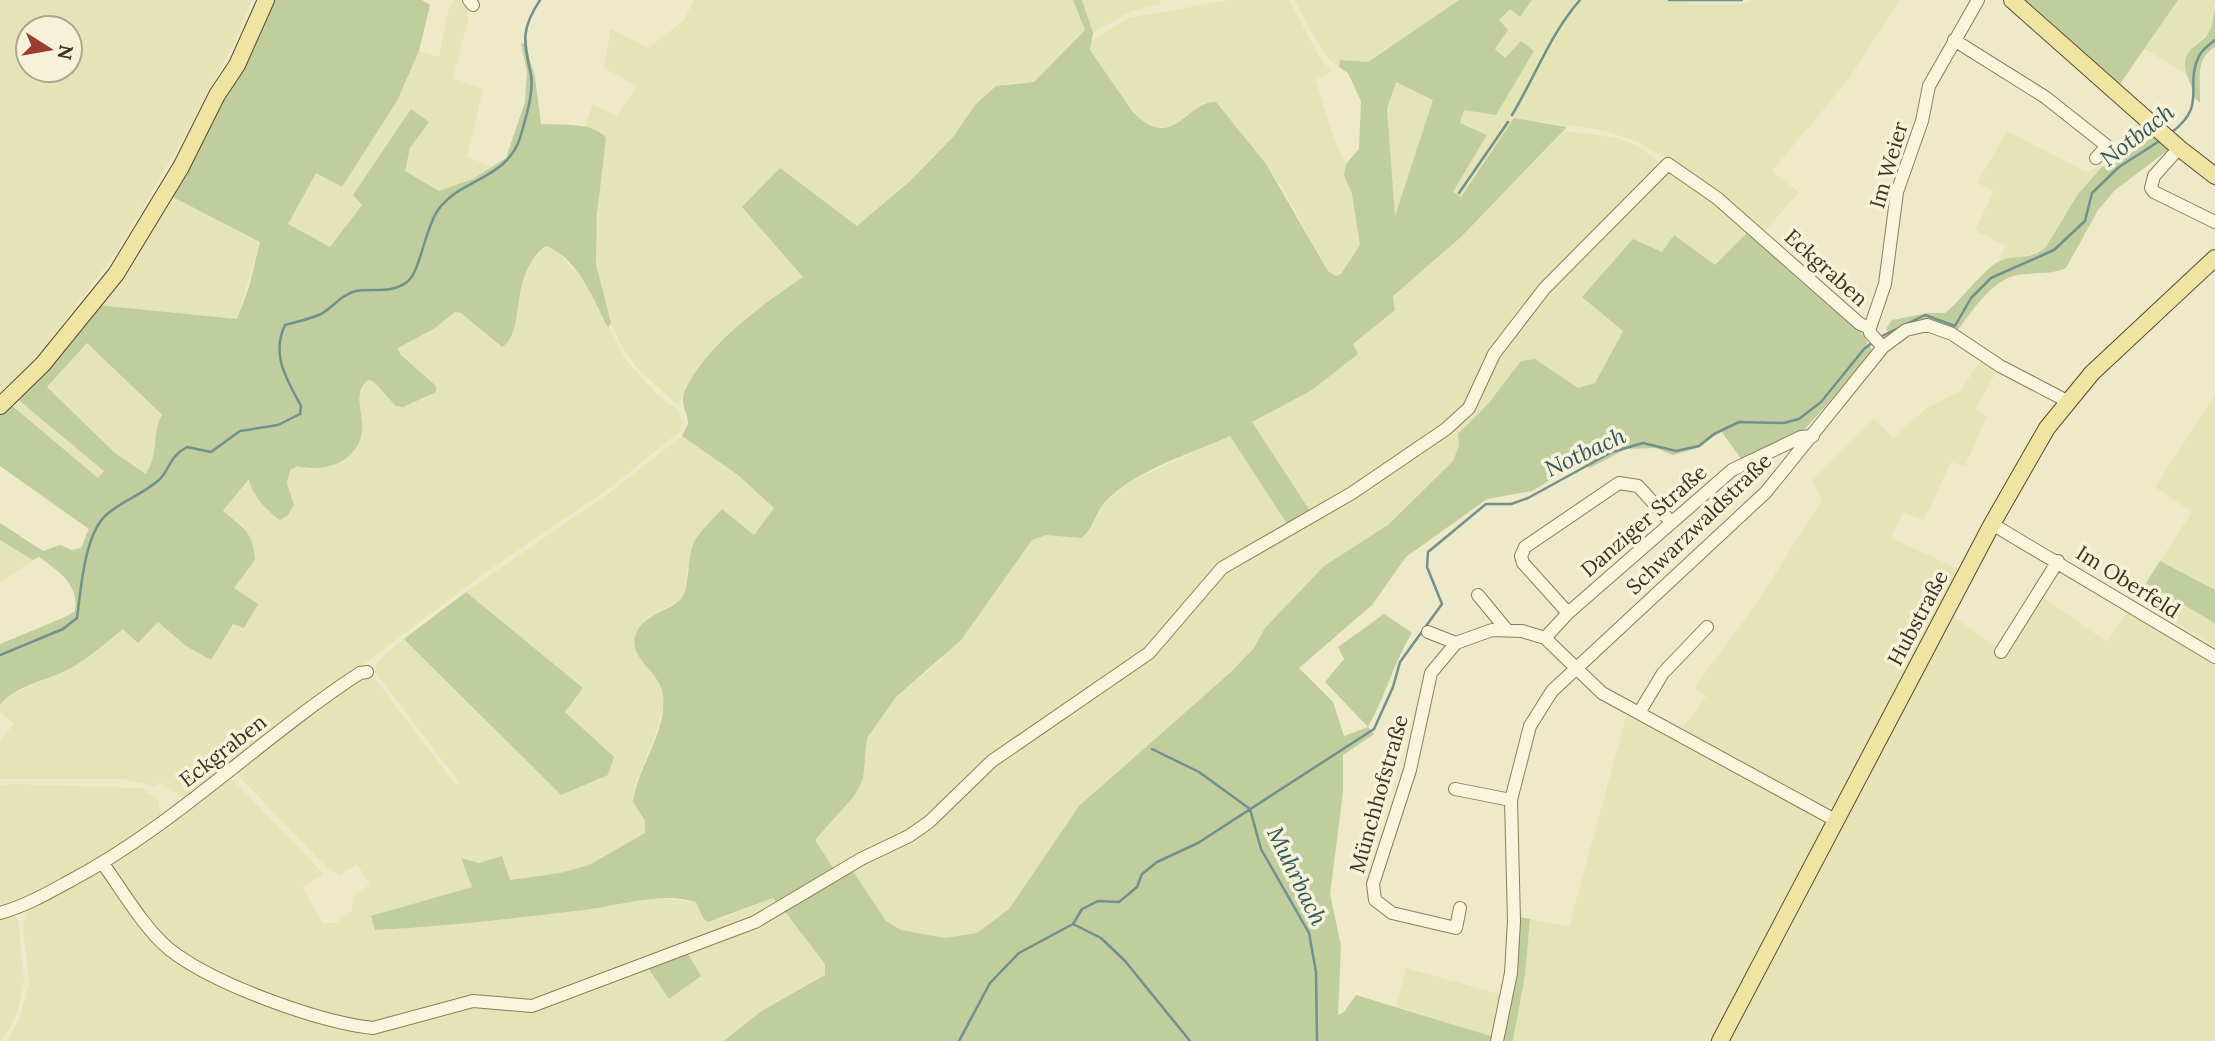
<svg xmlns="http://www.w3.org/2000/svg" width="2215" height="1041" font-family="Lora,serif">
  <style>
    .farmland { fill: #e4e4b7; fill-rule: evenodd }
    .green { fill: #c0cd9d; fill-rule: evenodd }
    .lines { fill: none; stroke-linecap: round; stroke-linejoin: round }
    .stream { stroke: #70918e; stroke-width: 2.5 }
    .minor-casing { stroke: #8b7d5e; stroke-width: 14 }
    .major-casing { stroke: #594a32; stroke-width: 18 }
    .minor { stroke: #f9f5dd; stroke-width: 12 }
    .major { stroke: #f0e4a3; stroke-width: 16 }
    .labels { text-anchor: middle; stroke-width: 7; stroke-linejoin: round; paint-order: stroke }
    .street-label { font-size: 21px; fill: #3c3221; stroke: #f6f2d9 }
    .water-label { font-size: 23px; font-style: italic; fill: #31575b; stroke: #f6f2d9 }
  </style>
  <rect width="100%" height="100%" fill="#eee9c9"/>
  <!-- farmland -->
  <path class="farmland" d="M0,0H252L236,39L181,142L116,253L25,372L0,395ZM28,28H70V70H28Z
    M455,0H463L467,5L468,20L453,78L483,89L467,157L493,167L473,179L439,191L405,171L410,148L429,122L411,109L353,195L362,204L330,248L287,224L316,173L342,187L397,101L419,51L439,57L448,11Z
    M694,0H1073L1085,30L1034,82L1004,84L975,105L953,137L909,182L857,226L779,169L743,207L803,277L774,296L708,355L678,405L637,368L621,346L611,323L596,264L602,132L585,127L593,104L617,116L637,86L604,68L611,29L649,48L684,20Z
    M1082,0H1160L1161,5L1133,10L1093,33Z
    M1230,0H1289L1319,56L1331,71L1316,80L1333,137L1346,164L1344,175L1352,194L1360,245L1341,274L1335,276L1328,271L1282,187L1206,102L1170,127H1157L1141,121L1090,50L1092,40L1129,18Z
    M1295,0H1459L1367,62L1340,60L1339,67L1329,59L1316,40Z
    M1532,0H1689L1688,4H1743L1752,0H1900L1848,80L1772,171L1799,192L1763,233L1685,171L1639,142L1601,130L1514,118L1461,198L1453,192L1487,136L1460,123L1464,109L1534,51L1521,42L1505,59L1495,49L1499,20L1510,8L1520,16Z
    M2177,0H2215L2212,26L2209,33L2194,45L2185,65L2187,75L2145,49Z
    M1395,82L1434,99L1394,219L1387,109Z
    M1564,131L1618,138L1639,147L1662,165L1547,283L1470,401L1445,425L1312,514L1252,422L1312,390L1358,354L1353,344L1395,310L1393,296L1461,237Z
    M2007,131L2086,172L2103,166L2078,194L2046,247L2020,259L1998,261L2006,246L1975,230L1994,191L1977,183Z
    M1675,173L1751,229L1715,266L1673,235L1595,383L1578,388L1535,359L1521,361L1488,404L1458,434L1459,446L1453,461L1388,525L1293,603L1265,628L1254,648L1231,672L1079,806L1009,909L977,933L945,938L901,930L886,921L850,867L906,840L972,782L1143,663L1215,579L1452,426L1525,316L1667,174Z
    M169,195L260,242L237,319L97,305Z
    M546,246L558,251L590,290L626,360L657,395L678,410L683,423L680,431L611,487L483,574L389,645L188,801L160,782L154,786L123,779H0V741L14,724L0,711V705L7,696L66,671L94,654L123,629L158,622L186,646L211,660L234,588L255,560L243,525L223,512L250,479L294,505L287,483L290,470L297,466L313,470L363,431L359,397L368,380L373,381L396,406L436,386L400,354L398,348L435,328L455,312L461,313L502,347L525,270Z
    M87,343L162,416L157,425L155,458L146,474L115,453L47,388Z
    M1982,359L1998,369L1975,409L1987,416L1965,466L1951,462L1924,520L1903,512L1891,538L1961,570L1840,798L1833,805H1819L1681,730L1706,697L1694,688L1754,607L1822,500L1812,481L1874,419L1893,438L1927,408L1960,391Z
    M2215,395V590L2160,561L2192,512L2155,487Z
    M16,398L104,471L98,478L10,404Z
    M682,436L738,475L775,508L754,535L721,510L687,569L686,592L680,600L644,620L636,653L662,687L664,703L657,729L635,786L633,802L645,821V833L589,865L560,873L509,880L502,856L479,863L461,859L473,887L372,916L395,929L574,911L654,898L696,902L703,918L721,919L774,897L779,906L533,1003L495,999L362,1024L243,988L165,942L110,864L229,776L324,874L302,887L323,923H336L352,910L353,897L370,884L357,864L340,875L330,871L236,773L357,677L369,675L375,679L456,785L460,783L374,671L377,662L404,639L561,795L608,775L614,757L565,712L583,688L466,592L609,493Z
    M1230,436L1289,527L1236,555L1146,654L1023,738L930,820L835,871L814,840L863,779L867,738L896,697L940,661L1032,540L1046,535L1081,537L1091,530L1103,504L1133,480Z
    M0,540L33,560L0,583Z
    M2146,583L2215,623V646L2136,599Z
    M2041,596L2107,642L2127,612L2215,665V1041H1724L1827,858L1824,856L1948,612L2003,653Z
    M1627,713L1819,815L1823,829L1714,1041H1513L1525,975L1530,919L1569,927Z
    M13,784L141,788L158,800L161,814L158,821L104,860L0,910V785Z
    M100,868L180,959L356,1029L468,1005L514,1009L646,965L670,999L687,952L783,909L825,964V975L760,1012L724,1041H7L19,1020L29,984L23,926L27,912L32,906Z
    M11,913L18,921L24,979L18,1010L11,1026L0,1041V917Z
    M1406,968L1503,995L1494,1037L1396,1006Z"/>
  <!-- green -->
  <path class="green" d="M273,0H422L430,5L419,51L397,101L342,187L316,173L288,224L330,247L362,205L353,195L411,109L429,122L410,148L405,171L439,191L473,179L506,158L525,102L527,72L521,43L525,44L535,77L541,124C560,125 594,122 606,138L597,214L596,264L611,323L608,328C594,300 577,257 546,246C507,274 527,332 502,347L461,313L455,312L435,328L398,348L400,354L436,386V392L403,407L396,406L373,381L368,380C351,395 365,415 362,432C357,463 323,473 297,466L290,470L287,483L294,505L288,515L280,520C268,512 251,494 249,479L223,511C243,528 253,531 255,560L234,588L258,604L244,628L233,624L211,660L186,646L158,622L138,643L123,629C105,644 89,658 69,669C47,681 15,685 0,705V644L65,617L75,611C79,583 59,572 39,557L33,560L0,540V523L43,551L60,545L72,550L81,548L89,529L0,466V414L10,404L98,478L104,471L16,398L97,305L237,319L249,287L260,242L169,195ZM87,343L162,415C151,435 160,450 146,474L115,453L47,387Z
    M1073,0H1082L1093,33L1090,50L1133,112C1173,154 1187,100 1216,102L1266,164L1328,271L1336,276L1341,274L1360,245L1352,194L1344,175L1346,164L1359,149L1361,101L1348,73L1339,67L1340,60L1368,62L1459,0H1532L1520,17L1510,9L1499,20L1508,30L1495,49L1505,58L1521,41L1534,51L1496,115L1464,110L1460,123L1487,135L1453,192L1461,197L1514,118L1567,127L1461,237L1393,296L1395,310L1353,344L1358,354L1312,390L1252,422L1312,514L1289,527L1230,436C1189,455 1136,469 1105,502C1094,514 1095,528 1081,538L1046,535L1032,540L961,640L896,697L867,738L863,779L855,795L815,840L835,871L779,906L773,898L708,922L703,918L696,902C660,891 621,906 584,910C515,918 445,927 375,930L371,916L472,887L461,858L479,863L502,856L510,880L560,873L589,865L645,833V821L633,802C637,766 671,727 662,690C657,671 627,656 636,634C644,613 667,613 681,599C690,589 687,557 694,542C700,531 713,519 722,509L754,535L774,508L738,475L682,436L688,424C688,412 680,406 684,393C702,348 764,303 803,277L742,207L780,168L857,226L909,182L953,137L975,105L996,86L1034,82L1085,30ZM1396,82L1433,100L1395,216L1387,109Z
    M2024,0H2178L2120,84Z
    M2215,9V47C2194,59 2201,82 2200,103L2193,96C2193,84 2185,76 2185,65C2185,46 2204,44 2210,30C2214,23 2212,16 2215,9Z
    M2153,136L2167,146V151L2115,190L2098,210L2066,268C2051,275 2035,272 2018,275C1991,279 1971,314 1955,333L1911,324L1889,333L1886,329L1892,320L1928,313H1945C1960,302 1985,267 2000,261C2015,254 2028,262 2046,247L2078,194L2103,166L2124,158Z
    M1751,229L1859,329L1871,348V355L1805,429L1742,460L1721,431L1698,448L1673,455L1655,448L1626,449L1590,468L1581,462L1532,491L1487,499L1406,557L1372,605L1299,668L1333,702L1344,736L1368,727L1325,682L1344,659L1338,647L1384,614L1412,633C1393,663 1386,696 1368,727L1374,734L1343,755V792L1330,894L1341,946L1338,1015L1344,1012L1356,995L1494,1037L1493,1041H724L760,1012L825,975V964L783,909L850,867L886,921L901,930L945,938L977,933L1009,909L1079,806L1231,672L1254,648L1265,628L1324,566L1388,525L1453,461L1459,446L1458,434L1488,404L1521,361L1535,359L1578,388L1595,383L1623,331L1582,297L1633,239L1662,252L1674,235L1715,265Z
    M2160,561L2215,590V623L2146,583Z
    M466,592L583,688L565,712L614,757L608,775L561,795L404,639Z
    M1520,917L1530,919L1525,975L1513,1041H1503Z
    M687,952L701,976L669,999L646,965Z"/>
  <g class="lines">
    <!-- stream -->
    <path class="stream" d="M1669,0H1742
      M1512,115C1535,77 1550,34 1580,0
      M2172,132C2208,105 2184,86 2199,56C2202,50 2210,44 2215,40
      M1459,193L1508,122
      M1880,337L1925,315L1955,326L1971,298L1991,278L2054,250L2085,221L2092,193L2119,167L2161,140
      M0,655L63,629L77,618C81,589 84,536 106,515C123,500 144,494 160,479C171,467 169,457 187,447L211,452L240,431L278,425L300,414L301,406C286,378 271,355 285,325C296,322 310,319 321,314C334,307 340,295 356,291C374,288 391,294 407,282C420,273 425,228 438,210C461,178 506,180 520,138C525,120 534,94 531,75C524,42 520,30 540,0
      M1152,749L1199,772L1250,809
      M1250,809L1261,849L1309,933L1316,972L1317,1041
      M1073,924L1101,938L1125,961L1190,1041
      M959,1041L990,983L1019,953L1073,924L1082,909L1098,901L1119,902L1137,887L1142,874L1157,862L1198,843L1374,729L1393,687L1400,662L1442,604L1427,567L1428,552L1486,504H1511L1528,498L1612,452L1643,443L1676,451L1699,446L1714,434L1739,422L1784,423L1799,419L1821,402L1864,349L1872,343"/>
    <!-- minor casing -->
    <g class="minor-casing">
      <path id="minor" d="M469,0L473,5
        M1954,40L2045,97L2107,146L2096,158
        M2179,148L2154,176L2151,188L2154,192L2215,222
        M1883,347L1870,333V328L1885,284L1897,192L1922,121L1929,86L1978,0
        M1992,524L2215,657
        M1478,595L1506,629
        M1568,613L1523,563L1521,556L1525,547L1619,483L1638,486L1671,522
        M1428,632L1456,643
        M1545,638L1568,613L1732,470L1801,437L1813,436
        M2001,652L2058,561
        M1639,713L1663,673L1707,627
        M1455,789L1511,800
        M103,864C123,891 143,927 169,949C213,984 318,1022 373,1028L473,1001L532,1006L755,922L861,859L909,836L929,822L992,761L1149,653L1222,568L1352,493L1446,429L1469,408L1494,354L1544,289L1668,164L1717,198L1860,324L1870,328
        M1460,908L1456,928L1392,913L1375,900L1373,884L1410,770L1431,673L1456,643L1492,630L1522,631L1545,638L1602,693L1835,820
        M0,913C25,906 46,894 68,882C175,826 260,738 360,673L367,672
        M1497,1041L1511,973L1514,921L1511,800L1530,726L1552,691L1766,492L1883,347L1906,330L1927,325L1952,334L2000,366L2067,401"/>
    </g>
    <!-- major casing -->
    <g class="major-casing">
      <path id="major" d="M2012,0L2179,148L2215,176
        M0,406L43,364L116,274L181,167L217,95L237,65L266,0
        M1720,1041L1992,524L2047,428L2092,373L2215,258"/>
    </g>
    <!-- minor -->
    <use href="#minor" class="minor"/>
    <!-- major -->
    <use href="#major" class="major"/>
  </g>
  <g class="labels">
    <!-- street labels -->
    <g class="street-label">
      <text transform="translate(1889 165) rotate(-74)" y="7">Im Weier</text>
      <text transform="translate(1826 268) rotate(42)" y="7">Eckgraben</text>
      <text transform="translate(1644 521) rotate(-41)" y="7">Danziger Straße</text>
      <text transform="translate(1699 524) rotate(-44)" y="7">Schwarzwaldstraße</text>
      <text transform="translate(2128 582) rotate(32)" y="7">Im Oberfeld</text>
      <text transform="translate(1918 618) rotate(-62)" y="7">Hubstraße</text>
      <text transform="translate(223 751) rotate(-38)" y="7">Eckgraben</text>
      <text transform="translate(1379 794) rotate(-74)" y="7">Münchhofstraße</text>
    </g>
    <!-- water labels -->
    <g class="water-label">
      <text transform="translate(2137 135) rotate(-38)" y="8">Notbach</text>
      <text transform="translate(1585 452) rotate(-25)" y="8">Notbach</text>
      <text transform="translate(1297 876) rotate(64)" y="8">Muhrbach</text>
    </g>
  </g>
  <!-- north arrow -->
  <g transform="translate(49 49) rotate(101)"><circle r="33" fill="#f6f2d9" stroke="#aca58f" stroke-width="2"/>
  <path d="M0-5L12 26L0 18L-12 26Z" fill="#993e2f"/>
  <text y="-10" font-size="19" font-weight="bold" text-anchor="middle" fill="#3c3221">N</text>
  </g>
</svg>
